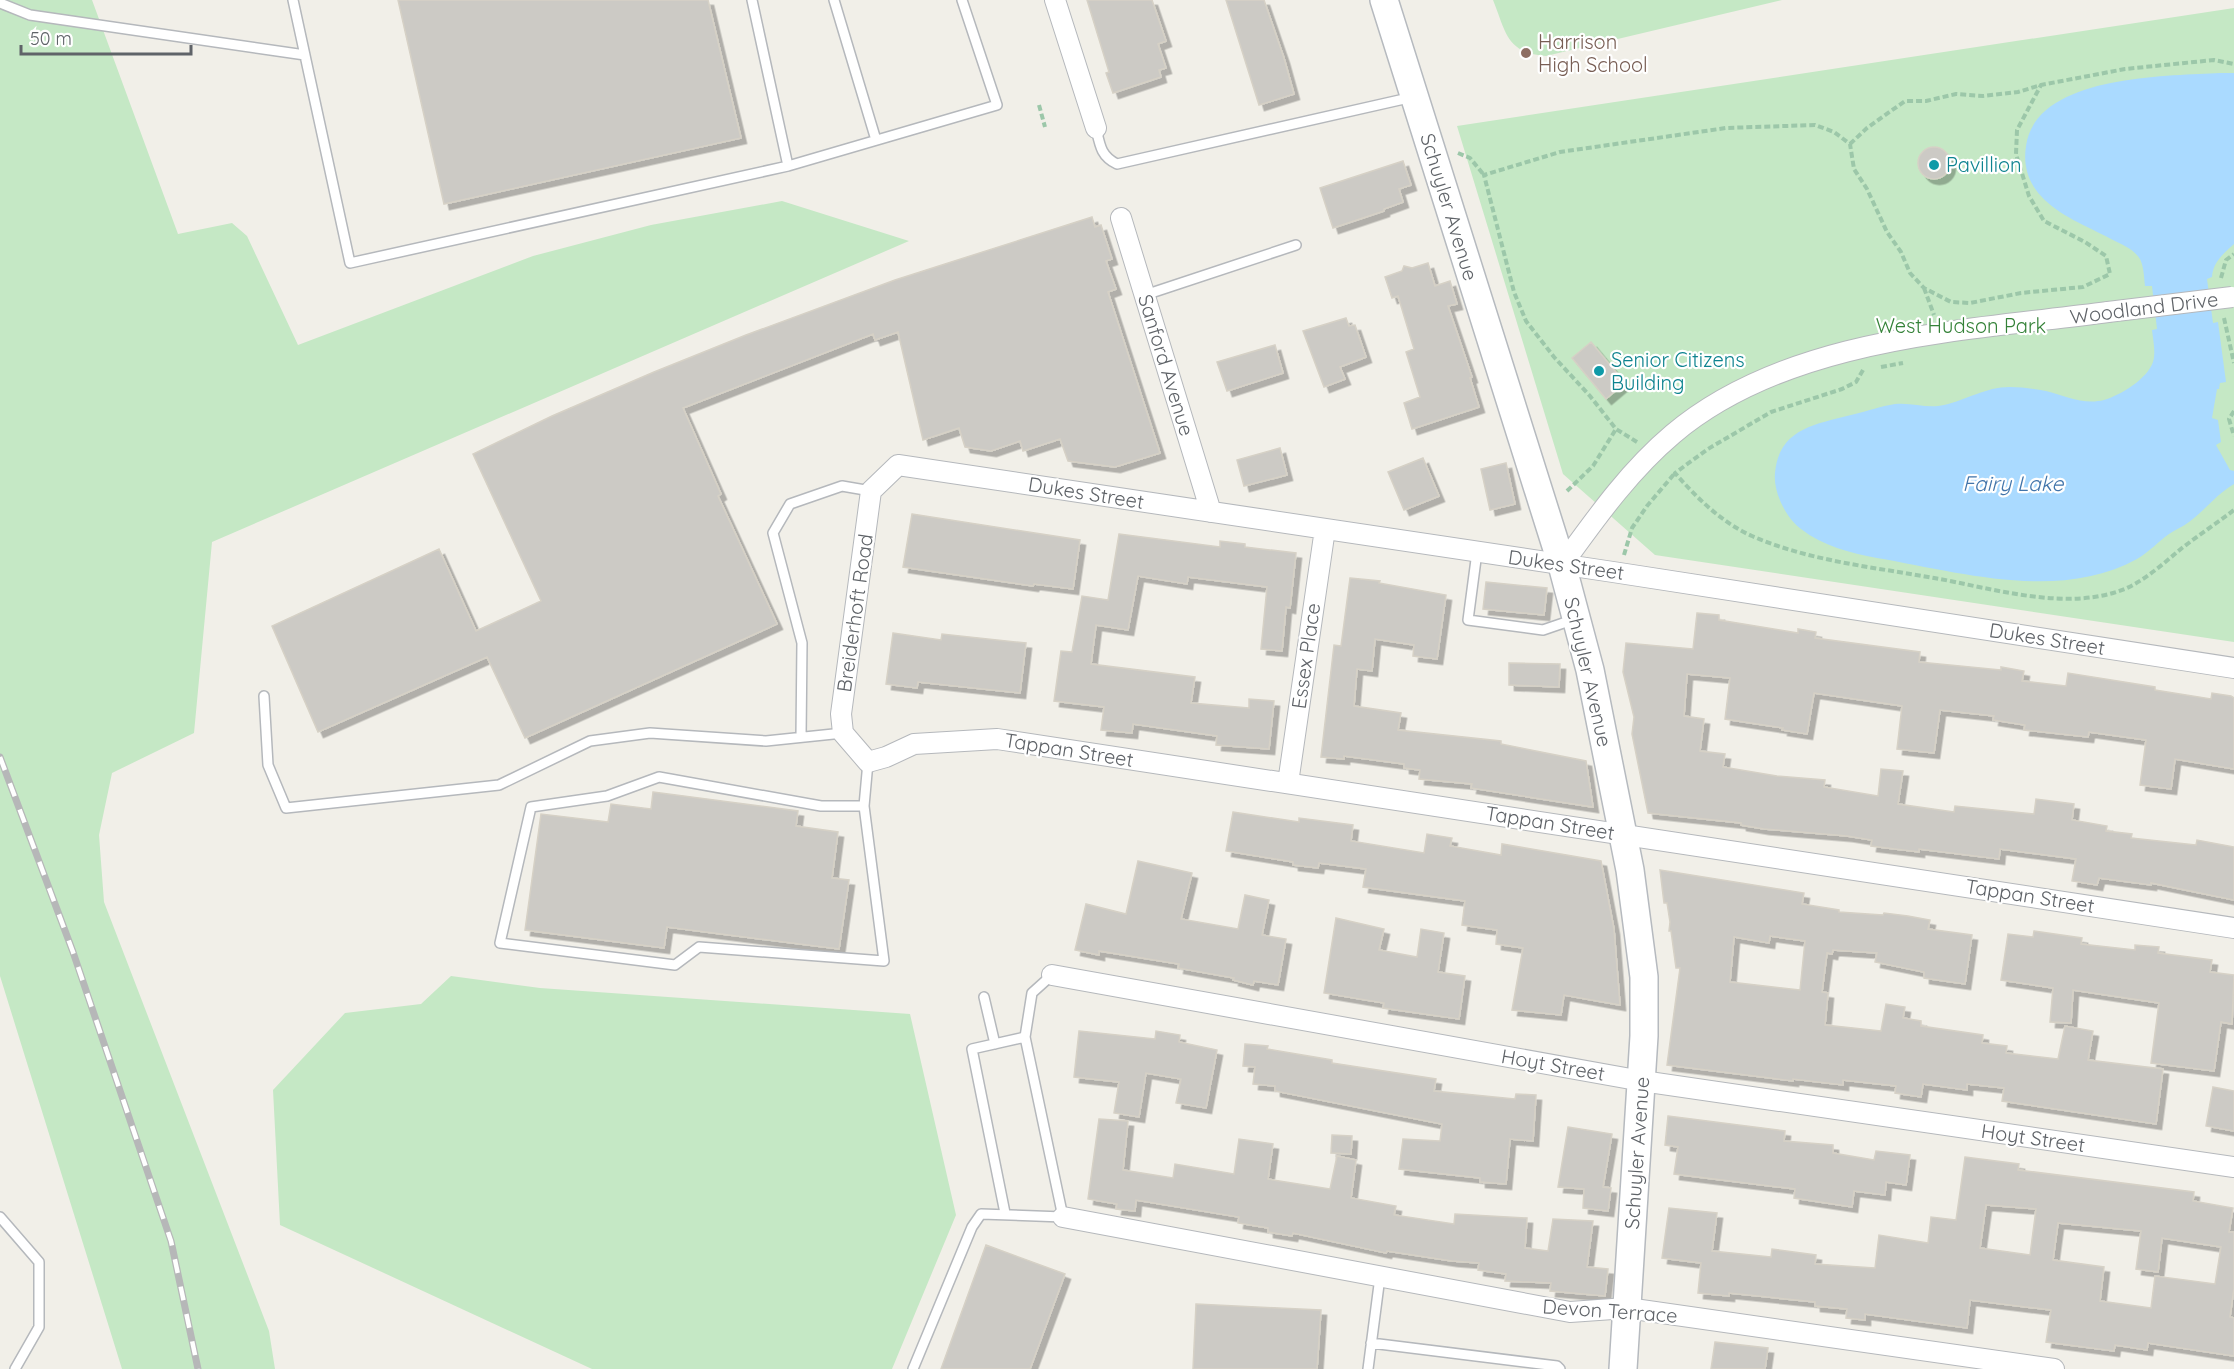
<svg xmlns="http://www.w3.org/2000/svg" width="2234" height="1369" font-family="Quicksand,sans-serif">
  <style>
    .green { fill: #c5e8c5 }
    .water { fill: #aadaff }
    .building { fill: #cccac5; stroke: #d6d1c6; stroke-width: 1.5; fill-rule: evenodd; filter: url(#shadow) }
    .lines { fill: none; stroke-linecap: round; stroke-linejoin: round }
    .lane-casing { stroke: #b5b8bc; stroke-width: 12 }
    .street-casing { stroke: #b5b8bc; stroke-width: 22 }
    .secondary-casing { stroke: #b6babf; stroke-width: 30 }
    .path { stroke: #9cc7a9; stroke-width: 4; stroke-dasharray: 6 3; stroke-linecap: butt }
    .lane { stroke: #fff; stroke-width: 9 }
    .street { stroke: #fff; stroke-width: 20 }
    .secondary { stroke: #fff; stroke-width: 27 }
    .rail-casing { stroke: #b6b7b8; stroke-width: 7 }
    .rail { stroke: #fff; stroke-width: 4.5; stroke-dasharray: 14; stroke-linecap: butt }
    .street-bridge-casing { stroke: #b5b8bc; stroke-width: 22; stroke-linecap: butt }
    .street-bridge { stroke: #fff; stroke-width: 20 }
    .education-dot { fill: #8d6e63; stroke: #fff; stroke-width: 2 }
    .culture-dot { fill: #0f9aa8; stroke: #fff; stroke-width: 2 }
    .labels { text-anchor: middle; stroke-width: 4.5; stroke-linejoin: round; paint-order: stroke }
    .education-label { font-size: 20px; fill: #785e54; stroke: #fff; text-anchor: start }
    .culture-label { font-size: 20px; fill: #0d838f; stroke: #fff; text-anchor: start }
    .street-label { font-size: 20px; fill: #5f6368; stroke: #fff }
    .park-label { font-size: 20px; fill: #348238; stroke: #fff }
    .water-label { font-size: 21px; font-style: italic; fill: #4174aa; stroke: #fff }
  </style>
  <defs>
    <filter id="shadow"><feDropShadow dx="5.5" dy="5.5" stdDeviation="0" flood-color="#0004"/></filter>
  </defs>
  <rect width="100%" height="100%" fill="#f1efe8"/>
  <!-- green -->
  <path class="green" d="M0,0H92L178,234L232,223L247,236L298,345L533,256L651,225L782,201L909,241L212,542L194,733L112,773L99,835L104,902L269,1331L275,1369H122L0,976Z
    M1493,0H1782L1546,56C1506,53 1506,32 1493,0Z
    M2234,8V642L1655,555L1563,474L1457,126Z
    M451,976L540,988L910,1014L956,1215L892,1369H592L280,1225L273,1090L345,1013L421,1004Z"/>
  <!-- water -->
  <path class="water" d="M2220,73H2234V244C2223,254 2213,262 2212,277L2207,279L2213,323L2218,322L2226,382L2220,383L2219,389H2217L2212,418L2218,420L2221,442L2216,445L2230,470L2234,471V484C2217,494 2205,510 2189,522C2183,527 2176,529 2169,534C2158,542 2149,552 2137,559C2059,602 1959,572 1877,558C1850,553 1823,546 1801,529C1786,518 1773,492 1775,473C1779,427 1818,424 1855,414C1868,411 1881,406 1895,404C1912,402 1927,409 1944,405C1967,400 1985,387 2010,387C2022,387 2034,389 2046,391C2065,396 2084,405 2104,400C2121,395 2147,379 2153,362C2156,352 2153,340 2152,330L2157,329L2152,286H2145C2144,278 2144,267 2140,259C2134,249 2121,244 2111,239C2087,226 2059,216 2041,196C2028,182 2023,165 2026,146C2036,75 2165,76 2220,73Z"/>
  <!-- building -->
  <path class="building" d="M398,0H708L741,138L444,204Z
    M1087,0H1152L1166,41L1158,44L1166,68L1159,70L1161,77L1113,93L1106,73L1109,72Z
    M1226,0H1264L1284,58L1294,94L1259,105Z
    M1918 163a16 16 0 1 1 32 0a16 16 0 1 1-32 0Z
    M1403,161L1411,185L1399,189L1403,202L1384,209V211L1333,228L1320,188Z
    M1092,217L1095,227L1101,225L1112,259L1106,261L1116,289L1108,292L1160,453L1115,467L1068,461L1060,439L1023,451L1020,441L991,451L965,447L959,428L923,440L898,332L875,340L873,334L683,408L721,494L718,496L777,624L525,738L487,657L318,732L272,626L439,549L476,631L541,601L473,454L552,416L654,372L746,335L895,280Z
    M1428,263L1435,286L1450,281L1457,304L1448,306L1472,377L1470,378L1479,407L1412,429L1404,403L1420,397L1406,352L1414,349L1398,296L1392,298L1385,277L1402,271L1404,266L1412,268Z
    M1346,318L1349,326L1355,325L1366,357L1340,367L1345,379L1324,387L1303,331Z
    M1591,342L1625,383L1606,399L1572,358Z
    M1275,345L1283,373L1227,391L1217,362Z
    M1280,448L1287,475L1244,486L1237,460Z
    M1423,458L1439,496L1404,510L1388,472Z
    M1506,463L1515,504L1490,510L1481,469Z
    M912,514L1080,540L1073,589L1034,584L1033,586L903,567Z
    M1119,534L1220,547V541L1245,544V547L1296,553L1290,608L1286,607L1282,651L1261,649L1267,587L1188,577L1187,584L1138,576L1128,630L1096,625L1091,664L1195,677L1191,703L1249,708V699L1274,701L1269,749L1216,745L1217,736L1133,724L1132,733L1101,730L1104,707L1054,701L1061,651L1072,652L1082,596L1108,600Z
    M1350,578L1380,581L1379,583L1446,595L1437,659L1413,656L1414,645L1375,639L1372,671L1357,669L1354,706L1401,713L1398,730L1501,741V744L1586,761L1593,807L1471,788L1472,784L1419,779L1420,770L1404,768V764L1344,756V759L1321,757L1334,645L1341,646Z
    M1486,582L1547,588L1544,615L1483,609Z
    M1697,613L1719,615V620L1798,633V629L1816,632L1815,638L1920,652L1919,662L2001,670V667L2024,671L2022,681L2066,686L2068,673L2155,687V690L2211,699L2212,693L2231,696L2234,698V769L2175,759L2171,789L2140,785L2146,740L2089,732L2088,737L2024,730L2025,725L1993,720L1994,716L1940,710L1934,753L1897,749L1902,706L1814,693L1807,734L1782,730L1783,728L1725,719L1730,678L1687,674L1684,716L1704,719L1700,751L1725,754L1723,767L1777,776L1825,780L1824,787L1878,796L1881,769L1903,771L1898,804L1954,812L1955,806L2034,814L2036,799L2074,804L2072,820L2107,826L2106,831L2132,834L2131,838L2196,845L2197,840L2234,847V900L2151,883V885L2099,878L2097,885L2072,881L2076,859L2000,849L1999,859L1919,849V852L1871,846L1872,840L1847,836L1764,829L1741,825V823L1648,813L1632,734L1634,717L1623,672L1626,643L1693,649Z
    M893,633L941,640L942,634L1026,643L1020,693L918,682L917,688L886,684Z
    M1509,663L1560,664L1559,687L1509,685Z
    M653,792L798,811L796,826L838,832L832,878L849,880L839,949L667,927L664,948L525,930L541,814L608,822L611,804L651,809Z
    M1233,812L1299,822V818L1353,825L1351,841L1424,853L1427,834L1452,838L1450,846L1501,855L1502,844L1601,861L1614,929L1620,1005L1564,995L1561,1015L1512,1010L1523,948L1496,944L1497,930L1462,925L1465,901L1363,887L1366,869L1319,863L1318,868L1293,865V862L1226,851Z
    M1138,861L1192,873L1181,919L1238,929L1245,895L1269,900L1262,935L1286,939L1278,985L1254,981L1253,985L1233,980L1234,978L1178,968L1179,964L1099,951V955L1075,950L1086,904L1126,914Z
    M1660,870L1804,893L1802,904L1839,910V912L1883,915L1884,913L1908,916L1930,920L1928,929L1972,935L1965,984L1924,978V972L1875,962L1877,953L1833,950L1832,954L1827,953L1822,992L1828,993L1825,1025L1881,1031L1886,1004L1905,1007L1903,1018L1921,1021V1026L1983,1035L1982,1043L2007,1046L2006,1053L2058,1059L2065,1026L2093,1031L2088,1060L2163,1069L2156,1124L2002,1101L2004,1088L1967,1084V1090L1923,1084L1921,1097L1895,1093L1896,1086L1843,1080V1085L1793,1079V1081L1667,1065L1680,968H1676L1671,931H1669L1670,922L1667,903H1664ZM1770,936L1805,941L1800,990L1730,982L1734,937L1769,943Z
    M1336,918L1384,929L1379,950L1417,957L1421,929L1444,933L1438,972L1465,976L1459,1019L1383,1008L1384,1003L1324,993Z
    M2034,931L2082,938L2081,944L2135,950V945L2159,947L2158,953L2212,960L2210,972L2234,975L2232,1024L2221,1022L2214,1071L2151,1063L2159,1003L2073,990L2071,1023L2050,1022L2053,988L2001,980L2008,934L2033,937Z
    M1079,1031L1155,1039L1156,1031L1180,1035L1179,1042L1217,1050L1206,1108L1176,1103L1181,1079L1146,1073L1139,1117L1114,1113L1119,1082L1074,1077Z
    M1245,1044L1268,1046L1267,1049L1332,1060V1063L1436,1079L1434,1091L1515,1099L1516,1094L1536,1095L1533,1141L1510,1139L1506,1184L1480,1182V1178L1399,1169L1403,1139L1440,1141L1442,1124L1275,1091V1086L1253,1084L1255,1067L1243,1066Z
    M2213,1087L2234,1091V1131L2206,1126Z
    M1668,1116L1785,1131L1784,1141L1833,1145V1153L1874,1160L1876,1151L1910,1155L1906,1185L1886,1182L1885,1195L1854,1191L1852,1207L1794,1198L1795,1189L1674,1174L1678,1147L1665,1145Z
    M1099,1119L1128,1121L1123,1170L1173,1178L1175,1164L1234,1174L1239,1139L1273,1144L1268,1179L1273,1180L1330,1189L1337,1156L1356,1160L1351,1198L1396,1206L1394,1215L1454,1224L1455,1214L1527,1218L1525,1248L1548,1251L1553,1219L1593,1221L1587,1267L1608,1269L1605,1296L1550,1291L1551,1283L1505,1281L1506,1274L1478,1270L1479,1263L1452,1261L1387,1251L1386,1253L1293,1233L1292,1236L1268,1232V1228L1238,1223L1239,1217L1136,1200L1135,1211L1116,1209L1117,1204L1088,1199Z
    M1568,1127L1612,1134L1603,1187L1611,1188L1608,1211L1583,1208L1584,1189L1558,1187Z
    M1332,1135L1352,1136L1351,1154L1331,1153Z
    M1965,1157L2019,1164L2018,1170L2194,1192L2193,1201L2233,1208L2229,1232H2234V1288L2230,1317L2234,1318V1356L2148,1343L2147,1350L2115,1345L2114,1351L2046,1342L2051,1310L1970,1300L1967,1328L1865,1314V1320L1846,1318L1847,1309L1815,1306V1302L1729,1293V1296L1698,1293L1701,1263L1662,1258L1669,1208L1717,1213L1712,1251L1771,1257L1772,1249L1816,1255L1815,1264L1875,1268L1879,1235L1928,1243L1931,1217L1956,1220ZM1986,1205L2036,1209L2030,1255L1980,1248ZM2058,1223L2141,1231L2136,1269L2158,1272L2162,1238L2221,1247L2215,1284L2155,1276L2151,1308L2100,1301L2104,1267L2053,1260Z
    M986,1245L1065,1274L1030,1369H941Z
    M1196,1304L1321,1310L1317,1369H1193Z
    M1715,1342L1768,1348L1765,1369H1711Z"/>
  <g class="lines">
    <!-- lane casing -->
    <g class="lane-casing">
      <path id="lane" d="M293,0L350,263L788,166
        M752,0L788,166L997,105L962,0
        M834,0L876,140
        M0,3L30,15L305,55
        M1096,128C1100,146 1101,156 1117,164L1413,97
        M1145,295L1296,245
        M1477,552L1468,620L1543,630L1575,619
        M264,696L268,765L286,808L499,785L590,741L650,733L766,741L843,733
        M801,737L802,643L773,533L790,504L842,486L871,491
        M864,806H821L659,777L607,796L531,807L500,943L675,965L699,947L884,961L864,806L868,762
        M984,997L995,1044
        M1025,1037L1032,993L1052,975
        M0,1217L39,1262V1327L15,1369
        M1371,1343L1557,1366L1560,1369
        M913,1369L972,1227L981,1214L1063,1217L1025,1037L972,1049L1005,1213
        M1368,1369L1380,1277"/>
    </g>
    <!-- street casing -->
    <g class="street-casing">
      <path id="street" d="M1055,0L1096,128
        M1121,218L1211,512
        M1562,565C1596,518 1629,471 1673,434C1788,337 1965,331 2108,312
        M2234,668L1613,572L898,465L871,491L841,714L843,733L868,762L886,757L914,744L997,739L2234,928
        M1288,783L1325,529
        M1052,975L1642,1081L2234,1167
        M1063,1217L1570,1312L1627,1308L2054,1369"/>
    </g>
    <!-- secondary casing -->
    <g class="secondary-casing">
      <path id="secondary" d="M1384,0L1562,565L1590,670L1630,870L1644,977V1036L1623,1369"/>
    </g>
    <!-- path -->
    <path class="path" d="M1039,105L1045,127
      M1850,144L1867,128L1905,101H1926L1956,94L1983,96L2018,92L2041,85L2125,69L2214,60L2234,64
      M1458,153L1470,158L1484,175
      M2221,278L2226,260L2234,254
      M1924,288L1934,315
      M2224,318L2234,363
      M1881,367L1903,363
      M1863,370L1856,382L1842,389L1771,412L1708,449L1675,473C1696,497 1722,523 1752,536C1809,561 1873,567 1934,578C1992,588 2069,613 2127,588C2148,578 2165,562 2182,548C2199,535 2217,523 2234,510
      M2234,411L2229,419L2234,436
      M1637,442L1616,429L1590,396L1554,357L1526,321L1514,292L1484,175L1560,152L1726,128L1815,125L1834,132L1850,144L1854,169L1867,189L1887,232L1901,252L1910,273L1924,288L1951,302L1970,303L2021,293L2083,287L2110,274L2106,256L2085,242L2044,221L2029,196L2016,154L2017,130L2041,85
      M1567,491L1593,466L1616,429
      M1624,555L1632,528L1647,506L1675,473"/>
    <!-- lane -->
    <use href="#lane" class="lane"/>
    <!-- street -->
    <use href="#street" class="street"/>
    <!-- secondary -->
    <use href="#secondary" class="secondary"/>
    <!-- rail casing -->
    <g class="rail-casing">
      <path id="rail" d="M0,757L73,952L171,1241L198,1369"/>
    </g>
    <!-- rail -->
    <use href="#rail" class="rail"/>
    <!-- street-bridge casing -->
    <g class="street-bridge-casing">
      <path id="street-bridge" d="M2108,312L2232,297"/>
    </g>
    <!-- street-bridge -->
    <use href="#street-bridge" class="street-bridge"/>
  </g>
  <!-- markers -->
  <circle class="education-dot" cx="1526" cy="53" r="6"/>
  <g class="culture-dot">
    <circle cx="1934" cy="165" r="6"/>
    <circle cx="1599" cy="371" r="6"/>
  </g>
  <g class="labels">
    <!-- education labels -->
    <g class="education-label">
      <text x="1538" y="49">Harrison<tspan x="1538" dy="23">High School</tspan></text>
    </g>
    <!-- culture labels -->
    <g class="culture-label">
      <text x="1946" y="172">Pavillion</text>
      <text x="1611" y="367">Senior Citizens<tspan x="1611" dy="23">Building</tspan></text>
    </g>
    <!-- street labels -->
    <g class="street-label">
      <text transform="translate(1449 207) rotate(73)" y="7">Schuyler Avenue</text>
      <text transform="translate(2144 308) rotate(-7)" y="7">Woodland Drive</text>
      <text transform="translate(1166 365) rotate(73)" y="7">Sanford Avenue</text>
      <text transform="translate(1086 493) rotate(9)" y="7">Dukes Street</text>
      <text transform="translate(1566 565) rotate(8)" y="7">Dukes Street</text>
      <text transform="translate(855 613) rotate(-82)" y="7">Breiderhoft Road</text>
      <text transform="translate(2047 639) rotate(9)" y="7">Dukes Street</text>
      <text transform="translate(1306 656) rotate(-82)" y="7">Essex Place</text>
      <text transform="translate(1588 672) rotate(77)" y="7">Schuyler Avenue</text>
      <text transform="translate(1069 750) rotate(9)" y="7">Tappan Street</text>
      <text transform="translate(1550 823) rotate(9)" y="7">Tappan Street</text>
      <text transform="translate(2030 896) rotate(9)" y="7">Tappan Street</text>
      <text transform="translate(1553 1065) rotate(10)" y="7">Hoyt Street</text>
      <text transform="translate(2033 1138) rotate(8)" y="7">Hoyt Street</text>
      <text transform="translate(1637 1153) rotate(-86)" y="7">Schuyler Avenue</text>
      <text transform="translate(1610 1311) rotate(4)" y="7">Devon Terrace</text>
    </g>
    <!-- park labels -->
    <g class="park-label">
      <text x="1961" y="333">West Hudson Park</text>
    </g>
    <!-- water labels -->
    <g class="water-label">
      <text x="2013" y="491">Fairy Lake</text>
    </g>
  </g>
  <!-- scale -->
  <path d="M21 45v9h170v-9" fill="none" stroke="#5f6368" stroke-width="3"/>
  <text x="30" y="45" font-size="18" fill="#5f6368" stroke="#ffffff" stroke-width="4.5" paint-order="stroke">50 m</text>
</svg>
